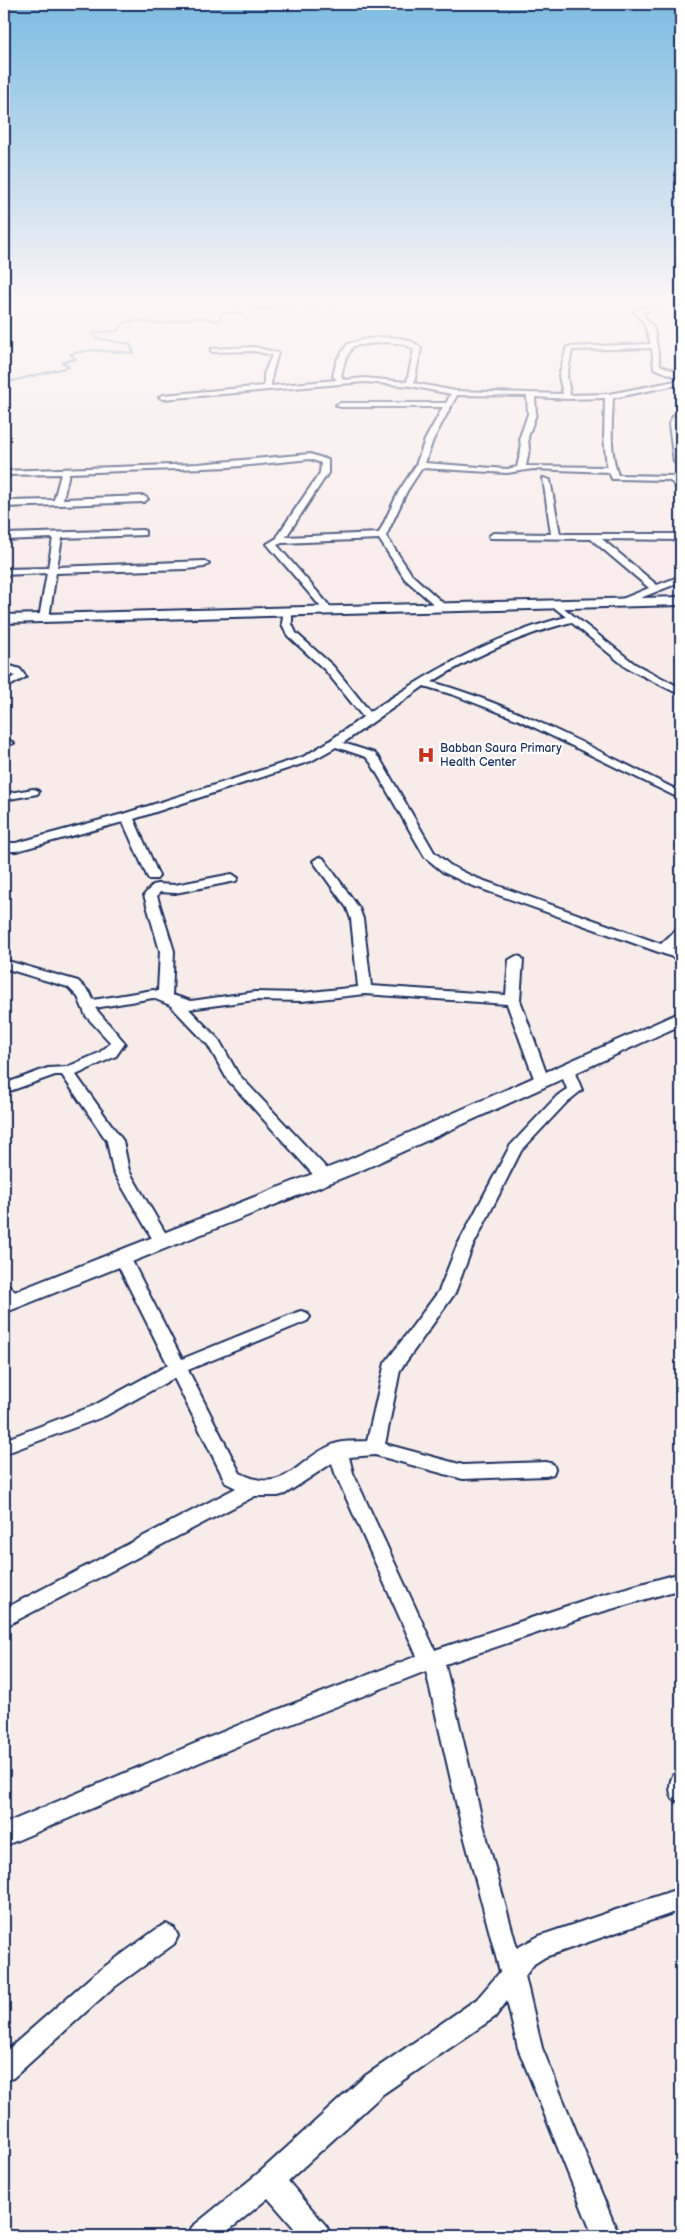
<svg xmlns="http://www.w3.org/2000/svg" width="685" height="2240" font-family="'Balsamiq Sans',sans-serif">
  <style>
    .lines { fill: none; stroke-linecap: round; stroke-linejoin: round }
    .stream { stroke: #548ba6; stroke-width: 2 }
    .river { fill: #7ac9d6; fill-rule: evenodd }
    .street-casing { stroke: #1b2f5e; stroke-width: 4 }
    .secondary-casing { stroke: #1b2f5e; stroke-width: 4 }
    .street { fill: #fff; fill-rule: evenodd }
    .secondary { fill: #fff; fill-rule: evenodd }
    .labels { text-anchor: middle; stroke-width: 4.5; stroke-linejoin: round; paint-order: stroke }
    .far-poi-label { font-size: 12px; fill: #1b2f5e; stroke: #fff; text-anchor: start }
  </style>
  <rect width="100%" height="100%" fill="#f8eceb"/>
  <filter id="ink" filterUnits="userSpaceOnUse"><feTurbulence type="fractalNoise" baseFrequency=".02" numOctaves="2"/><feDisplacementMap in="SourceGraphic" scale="10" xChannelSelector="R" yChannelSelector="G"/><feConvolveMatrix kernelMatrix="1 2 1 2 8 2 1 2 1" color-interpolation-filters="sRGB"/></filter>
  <g filter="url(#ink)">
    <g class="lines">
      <!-- stream -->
      <path class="stream" d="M4,383L69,367L62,362L76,359L70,354L91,350L134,353L130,344L95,338L93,333L117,331L126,322L139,321L159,324L198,317L219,321L222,313H241L250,307L269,310L285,305L295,307L311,304H335L334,300"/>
      <!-- river -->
      <path class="river" d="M511,300H537C531,305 517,305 511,300Z"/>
      <!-- street casing -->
      <g class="street-casing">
        <path id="street" d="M662,300L681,302V306L667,303L642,313L654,329L660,365L681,374V379L654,368L652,348L572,350L567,376L570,395L609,394L681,380V384L613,398C612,423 609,450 618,475L670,476L679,479L681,483V491H678L673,483L668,480L615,479H612L609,472L533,469L507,473L422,468L407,491L386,536L412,575L445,605V609H439L405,579L379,539L282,543L277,545L333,610L328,613L325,612L267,544L277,538L279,533L320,473L321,463L310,459L230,467L69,473L63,499L144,496L148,499L144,502L4,507V501L54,500L61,474L4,475V471L198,464L310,454L328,460V473L286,537L379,533L399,491L416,465L425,440L443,407H340L336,405L340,403H446L451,394L410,386L364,382L163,399L159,397L163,395L264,386V374L272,355L254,351L213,352L211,351V349L254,347L278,353L272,374L271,386L337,380L333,376L337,360L348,344C369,337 404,332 421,348L414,383L455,391L563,394L559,376L567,347L651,344L644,323L634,312ZM385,342L403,344L414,349L407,382L364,378L344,380L341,376L345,360L353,346ZM457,395L527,396L528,414L520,437L521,450L517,467L507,469L425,463L433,440ZM535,397L567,399L605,398L604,437L607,467L526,466L529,450L528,437L536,414Z
          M681,415V419L677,424L681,466L674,462L669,424L673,416Z
          M543,478L550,480L560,534H681V540L602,539L657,585L681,576V582L620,606L615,603L617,601L649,588L591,539L490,538L489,536L493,533L551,534Z
          M142,530L145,531V535L62,538L57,567L204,561L209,564L204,567L186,569L56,573L49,618L44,621L39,618L47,573L4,575V569L48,568L53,538L4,540V534Z
          M555,601L635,664L681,688V695L627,668L571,622C521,635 476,655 432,682C520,707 599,752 681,792V799L519,720L454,695L424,686L343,743L374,753L380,759L434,852L451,866L476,878L661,944L676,930L681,929V940L672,948L681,952V960L468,884L443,872L425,857L371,763L366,757L336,747L311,761L134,819L159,876L157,879H149L147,876L123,822L16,851H4V843H16L123,814L303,757L328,742L363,717L325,670L288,636L282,624L284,609L287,608L292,611V624L296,633L333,666L370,712C432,671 494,635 566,617L550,604Z
          M4,664L20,669L26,677L4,689V682L15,676L4,670Z
          M8,740L14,743L4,747V741Z
          M33,789L37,790L39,792L37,794L4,800V794Z
          M319,857L323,858L359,908L363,919L371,986L506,995L509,960L516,956L521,957L523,960L520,1000L549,1081L547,1084H537L535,1081L507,1004L365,994L302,1001L255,1000L189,1009L219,1040L238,1074L331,1173L333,1177L331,1181H319L227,1079L208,1045L170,1005L153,998L95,1008L125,1043L116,1056L76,1075L123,1141L129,1171L170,1241L168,1245L162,1247L156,1245L113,1171L107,1141L62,1075H55L4,1093V1084L48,1068L67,1067L99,1053L111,1043L86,1016L78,997L68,987L4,968V960L78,981L90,993L93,1000L153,990L158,991L160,951L144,895L153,885L157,884L175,885L232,874L238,878L236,881L175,893L160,892L157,896L174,951L172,995L191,1001L255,992L302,993L358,987L351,919L347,908L313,861Z
          M567,1067L574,1071L582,1090L567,1102L521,1151L472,1248L455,1293L400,1370L385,1444L463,1465L546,1462L553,1464L555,1469L553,1474L546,1476L463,1479L375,1455L349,1457L353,1473L435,1650L594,1597L681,1573V1589L594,1614L445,1664L483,1824L517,1948L539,1936L681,1888V1910L545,1957L534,1964L525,1976L542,2048L619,2236H593L518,2048L507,2001L495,2017L383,2094L288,2181L327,2227L331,2236H301L268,2198L222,2236H188L192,2227L261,2171L365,2076L477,1999L500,1972L461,1824L426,1671L261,1736L4,1846V1824L246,1722L417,1656L335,1473L332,1463L285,1494L278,1496H255L4,1627V1609L236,1488L226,1483L174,1378L105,1416L4,1454V1440L93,1406L168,1365L114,1257L116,1253L122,1251L128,1253L130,1257L182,1359L295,1313L301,1311L307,1313L310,1317L307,1321L188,1370L240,1473C286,1496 294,1461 332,1445C342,1440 356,1442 367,1441L385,1363L439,1291L456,1248L510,1146L557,1096L567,1089L560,1071Z
          M4,1283C12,1286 16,1293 20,1301L18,1305L12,1307L6,1305L4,1302Z
          M681,1772V1802L673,1799C669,1790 669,1784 673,1775Z
          M166,1924L174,1928L178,1936L174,1944L109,1991L13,2078L4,2081V2053L93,1975L158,1928Z"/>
      </g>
      <!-- secondary casing -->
      <g class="secondary-casing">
        <path id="secondary" d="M681,597V605L4,623V615Z
          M681,1012V1025L362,1170L4,1313V1296L348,1160Z"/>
      </g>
      <!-- street -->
      <use href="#street" class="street"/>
      <!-- secondary -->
      <use href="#secondary" class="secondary"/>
    </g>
  </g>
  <!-- sky -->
  <linearGradient id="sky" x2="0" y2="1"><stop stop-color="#7cbce1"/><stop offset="0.49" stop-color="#fcf6f6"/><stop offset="1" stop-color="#fcf6f6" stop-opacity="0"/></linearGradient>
  <rect width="685" height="614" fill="url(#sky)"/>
  <!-- icons -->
  <defs>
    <g id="hospital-bare" transform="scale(1.35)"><path d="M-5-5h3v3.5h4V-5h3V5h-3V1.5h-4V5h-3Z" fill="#c8321e" stroke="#fff" stroke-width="2.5" paint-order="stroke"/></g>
  </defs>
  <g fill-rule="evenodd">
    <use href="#hospital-bare" x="426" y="755"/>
  </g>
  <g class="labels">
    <!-- far-poi labels -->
    <g class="far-poi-label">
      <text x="440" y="752">Babban Saura Primary<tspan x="440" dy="14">Health Center</tspan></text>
    </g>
  </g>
  <!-- margin -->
  <rect width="685" height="2240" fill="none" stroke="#fff" stroke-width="20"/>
  <rect x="10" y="10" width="665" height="2220" fill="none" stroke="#1b2f5e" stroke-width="2" filter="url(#ink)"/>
</svg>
